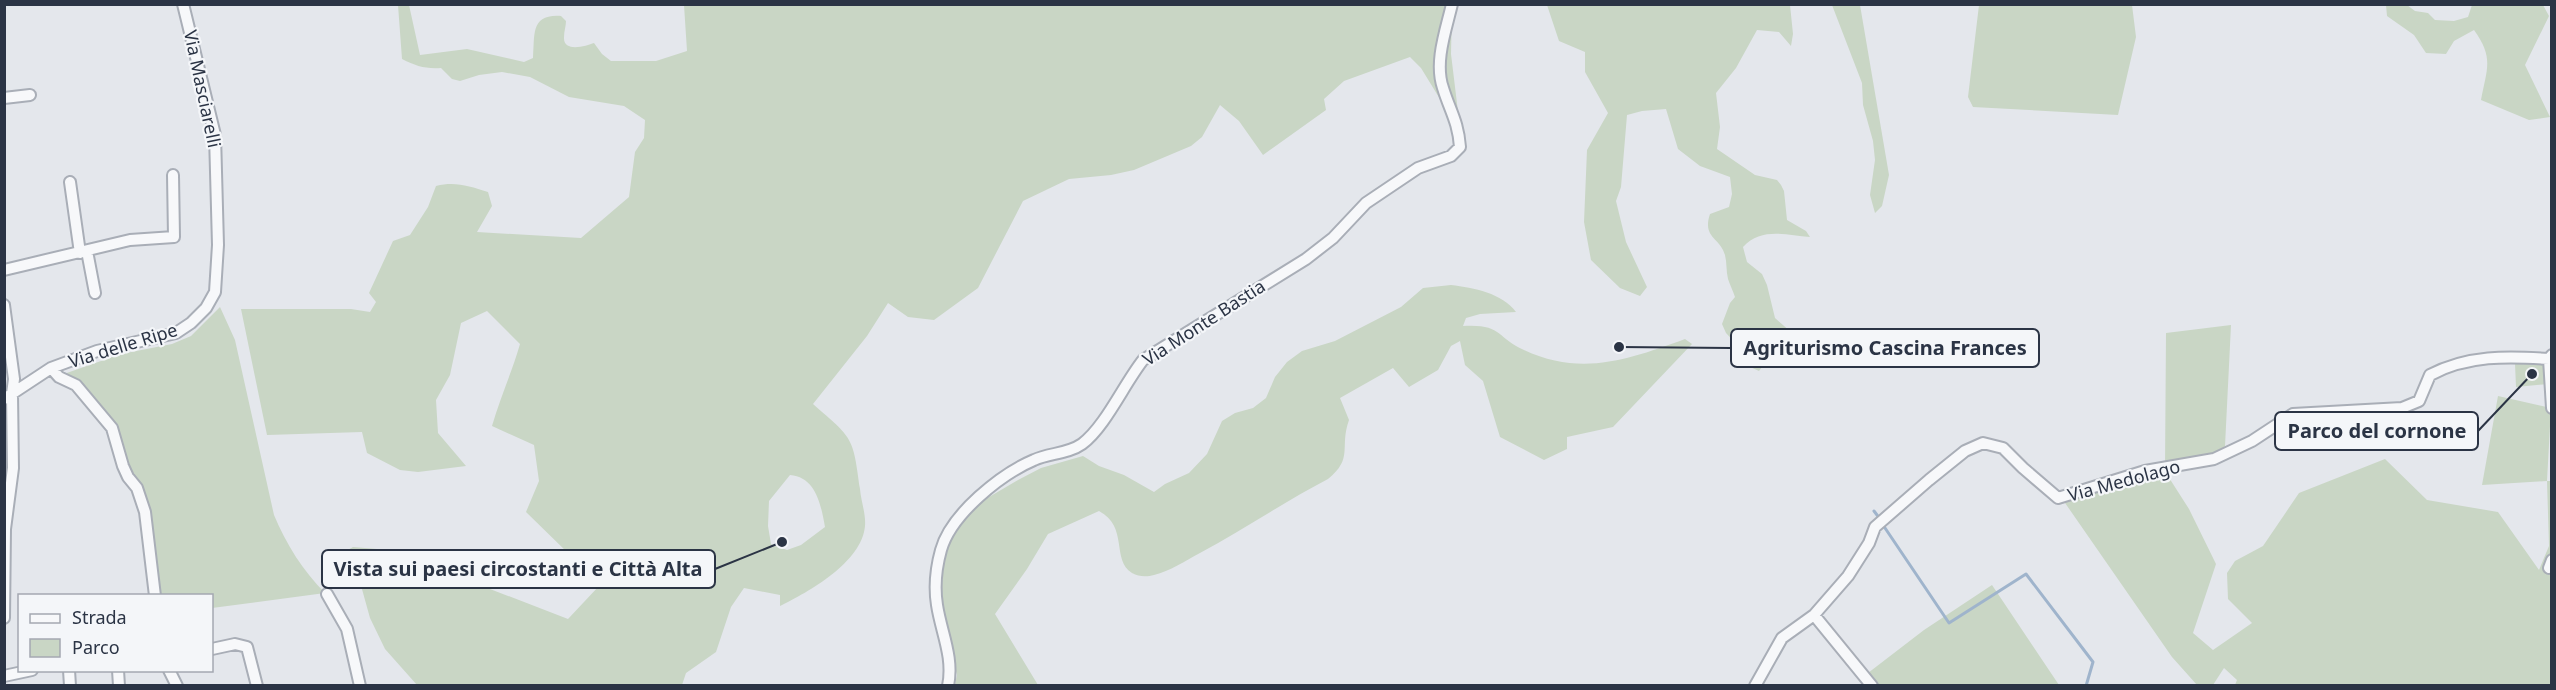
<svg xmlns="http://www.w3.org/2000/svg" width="2556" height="690" font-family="'Noto Sans',sans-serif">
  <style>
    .green { fill: #c9d6c5; fill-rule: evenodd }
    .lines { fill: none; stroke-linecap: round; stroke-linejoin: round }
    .stream { stroke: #9fb4cc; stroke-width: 3 }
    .street-casing { stroke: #a9aeb7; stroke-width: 14 }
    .street { stroke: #f7f8fa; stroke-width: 10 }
    .labels { text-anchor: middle; stroke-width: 4.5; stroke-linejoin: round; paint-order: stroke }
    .street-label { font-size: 18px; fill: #2b3445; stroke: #f4f6f9 }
    .leader { fill: none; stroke: #2b3445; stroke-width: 2 }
    .callout-dot { fill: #2b3445; stroke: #f4f6f9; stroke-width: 2 }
    .callout { fill: #f4f6f9; stroke: #2b3445; stroke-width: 2 }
    .callout-label { font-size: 20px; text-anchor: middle; font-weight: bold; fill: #2b3445 }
  </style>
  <rect width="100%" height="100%" fill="#e4e7ec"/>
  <!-- green -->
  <path class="green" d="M398,5H409L420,55L467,49L524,62L533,58C535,35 530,14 561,16L566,21C566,26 564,31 564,37C563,53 586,46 594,43L602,54L611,61H656L687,51L684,5H1452L1451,54L1459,120L1451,117L1421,68L1410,57L1344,81L1324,99L1326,110L1263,155L1239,121L1220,105L1202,137L1191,146L1134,170L1111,175L1069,179L1023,201L978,288L934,320L908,317L888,303L867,336L813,404C853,439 853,436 860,489C861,501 866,514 865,526C862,562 809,592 780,606V595L744,588L731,607L716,652L686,673L682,685H417L385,649L370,618L360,582L328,575L335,557L353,547L389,550L568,619L630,553L570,555L526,512L539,481L534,445L492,426C500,398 512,372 520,344L487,311L461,323L450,375L436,400L438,433L466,466L418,472L400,470L367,453L362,432L267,435L241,309H351L370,312L376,302L369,293L393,241L410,235L428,207L436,186C455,181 469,186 488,192L492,206L477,232L581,238L629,197L635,152L644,138L645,120L624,106L569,97L530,77L502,72L479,75L460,81L452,79L441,68C425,69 416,66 402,59ZM790,475C816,477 821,505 825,527L801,545L787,550L771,544L768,526L769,501Z
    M1547,5H1790L1793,34L1791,46L1779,32L1757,30L1736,68L1716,93L1720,127L1717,149L1755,175L1777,180L1781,185L1784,191L1787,220L1806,231L1810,237C1786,235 1761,227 1743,247L1747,262L1762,274L1767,285L1775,318L1791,332L1782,352L1768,359L1759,371L1748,366L1740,348L1726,333L1722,324L1730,303L1735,297C1733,291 1730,285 1728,279C1726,271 1727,263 1725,255C1720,237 1702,238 1710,214L1729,207L1732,194L1730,177L1700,166L1678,149L1666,109L1642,111L1627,115L1621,187L1616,201L1626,242L1647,287L1640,296L1620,288L1591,260L1584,222L1587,150L1608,113L1585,72V52L1559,41Z
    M1832,5H1860L1889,175L1882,206L1875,213L1870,195L1875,160L1873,141L1863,105L1862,83Z
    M1979,5H2132L2136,37L2118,115L1973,107L1968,97Z
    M2386,5H2407L2415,11L2428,13L2435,20L2454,21L2468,17L2472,5H2543L2549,16L2525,65L2550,117L2529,120L2481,100C2487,68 2494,58 2474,30L2454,41L2446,54L2426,53L2414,35L2387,16Z
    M1451,285C1474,288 1502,293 1516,312L1480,314L1466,318L1463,326C1503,324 1495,337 1524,350C1582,377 1630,359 1685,339L1692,344L1613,427L1567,437V449L1544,460L1500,437L1483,381L1465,365L1460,341L1451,346L1438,370L1409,387L1393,368L1340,398L1349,420C1339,448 1354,458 1328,479C1284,502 1243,530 1200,553C1185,561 1170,571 1154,575C1147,577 1139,577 1132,573C1111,560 1129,527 1099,511L1048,534L1027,569L995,614L1038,685H955L957,675L945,632L942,588L943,562L952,533L984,500L1018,480L1041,468L1083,456L1099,466L1124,475L1154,492L1165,484L1189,473L1207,454L1222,421L1235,413L1253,408L1266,398L1275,377L1287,362L1302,351L1335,341L1401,307L1423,288Z
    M220,307L235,340L274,515C286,544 303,571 325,593L212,608V596L160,595L133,479L116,431L61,375L121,354L172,344L191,336Z
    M2231,325L2225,446L2214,459L2165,468L2166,333Z
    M2515,364H2547L2548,384L2516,387Z
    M2498,396L2551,408L2547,481H2552L2551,685H2235L2237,680L2224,668L2213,685H2197L2172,657L2063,500L2166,473L2189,509L2216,564L2193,633L2213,650L2252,623L2228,599L2227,573L2235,561L2263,546L2299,493L2385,459L2427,500L2498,512L2539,570L2549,546L2547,481L2482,485Z
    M1992,585L2059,685L2100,686L1877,685L1868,673L1924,630Z"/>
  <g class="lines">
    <!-- stream -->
    <path class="stream" d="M1874,511L1880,519
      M1883,525L1949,623L2026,574L2093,662L2086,686"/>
    <!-- street casing -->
    <g class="street-casing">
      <path id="street" d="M4,98L30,95
        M70,182L80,253
        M87,251L95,293
        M4,270L130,240L174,237L173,175
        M4,305L14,379L12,394L13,468L5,529L4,618
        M2549,359L2552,408
        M51,368L59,377L76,385L112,428L123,466L128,477L137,488L145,512L155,596
        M4,399L51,368L97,351L176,333L191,323L206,308L215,292L218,245L215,135L183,4
        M2549,568L2552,560
        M327,594L347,629L360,686
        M1814,615L1872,686
        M212,649L235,644L247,647L257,686
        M69,670L70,686
        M118,670L119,686
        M169,670L177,686
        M4,676L32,670
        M948,686C954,657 941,632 937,605C934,586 936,568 941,550C951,514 1001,474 1034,460C1049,453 1068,454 1082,444C1105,427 1124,384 1143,360L1306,259L1333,238L1366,203L1418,168L1451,156L1460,147C1458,121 1450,111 1443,88C1434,62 1446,30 1452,4
        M1755,686L1782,638L1814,615L1848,576L1869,543L1875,527L1929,480L1965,451L1983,443L2003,448L2023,468L2058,498L2145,471L2214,459L2252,441L2293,414L2402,408L2419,401L2430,375C2467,355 2508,356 2549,359L2552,355"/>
    </g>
    <!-- street -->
    <use href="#street" class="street"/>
  </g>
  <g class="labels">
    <!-- street labels -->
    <g class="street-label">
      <text transform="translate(202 89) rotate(78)" y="6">Via Masciarelli</text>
      <text transform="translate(1204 323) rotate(-33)" y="6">Via Monte Bastia</text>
      <text transform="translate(123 346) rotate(-17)" y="6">Via delle Ripe</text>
      <text transform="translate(2124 481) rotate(-15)" y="6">Via Medolago</text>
    </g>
  </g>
  <!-- callouts -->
  <path class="leader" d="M1619 347L1731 348M2532 374L2478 431M782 542L715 569"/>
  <g class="callout-dot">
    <circle cx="1619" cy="347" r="6"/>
    <circle cx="2532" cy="374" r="6"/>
    <circle cx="782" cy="542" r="6"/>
  </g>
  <g class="callout">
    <rect x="1731" y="329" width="308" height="38" rx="6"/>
    <rect x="2275" y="412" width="203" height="38" rx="6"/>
    <rect x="322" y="550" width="393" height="38" rx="6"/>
  </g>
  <g class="callout-label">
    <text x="1885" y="355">Agriturismo Cascina Frances</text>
    <text x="2377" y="438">Parco del cornone</text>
    <text x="518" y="576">Vista sui paesi circostanti e Città Alta</text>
  </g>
  <!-- border -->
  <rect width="2556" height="690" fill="none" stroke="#2b3445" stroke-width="12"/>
  <!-- legend -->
  <rect x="18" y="594" width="195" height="78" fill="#f4f6f9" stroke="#a4a8b1" stroke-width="1.5"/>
  <rect x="30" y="614" width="30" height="9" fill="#f7f8fa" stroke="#a4a8b1" stroke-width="1.5"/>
  <text x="72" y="624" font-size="18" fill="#2b3445">Strada</text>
  <rect x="30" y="639" width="30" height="18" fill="#c9d6c5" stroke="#a4a8b1" stroke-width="1.5"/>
  <text x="72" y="654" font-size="18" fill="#2b3445">Parco</text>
</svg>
